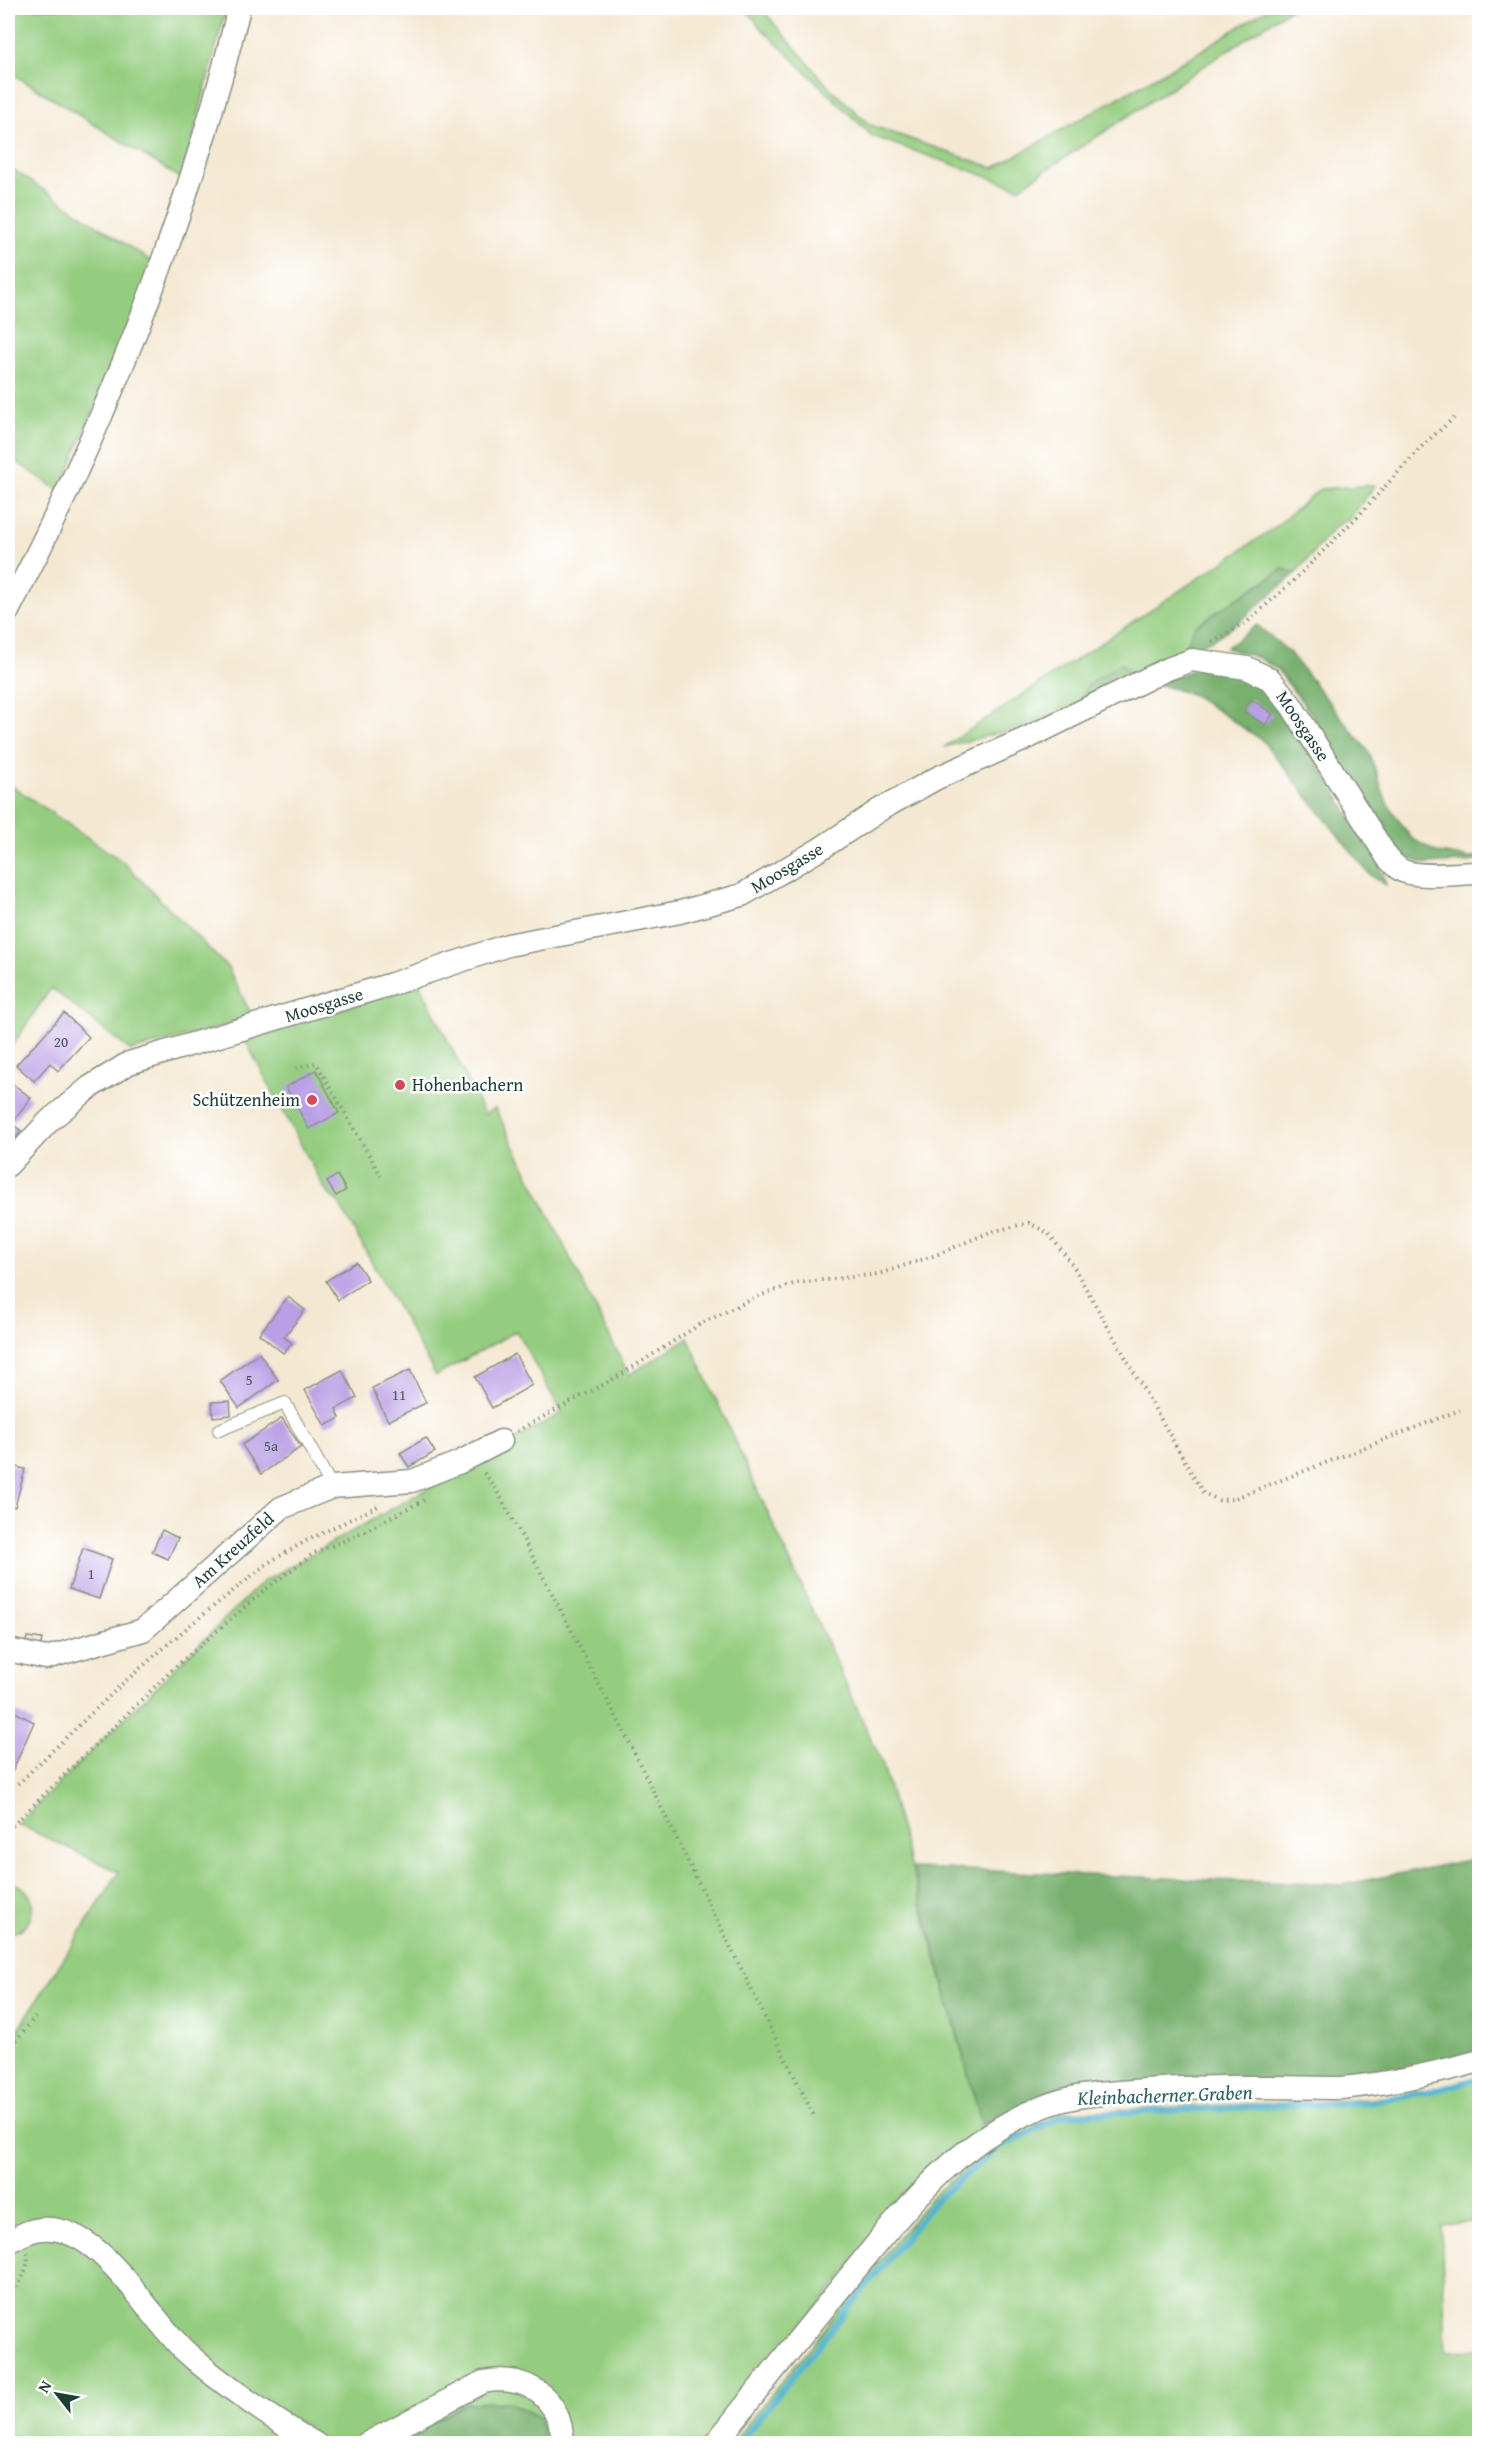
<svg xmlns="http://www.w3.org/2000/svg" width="1487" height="2451" font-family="'Gentium Book Plus',serif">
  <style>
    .green { fill: #95cd80; stroke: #5a855a; stroke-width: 1.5 }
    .forest { fill: #78b06e; stroke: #4c7651; stroke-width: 1.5 }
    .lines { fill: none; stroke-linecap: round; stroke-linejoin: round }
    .stream { stroke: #52b4d1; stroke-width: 6 }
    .building { fill: #ba9fe5 }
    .lane-casing { stroke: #8a9283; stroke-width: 14 }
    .street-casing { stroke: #8a9283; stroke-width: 25 }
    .path { stroke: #8a9283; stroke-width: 4; stroke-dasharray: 1.5 4.5; stroke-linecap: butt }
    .lane { stroke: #fff; stroke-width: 12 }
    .street { stroke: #fff; stroke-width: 22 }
    .poi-dot { fill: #d1495b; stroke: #fff; stroke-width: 2 }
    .labels { text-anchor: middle; stroke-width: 5; stroke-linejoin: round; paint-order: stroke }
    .number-label { font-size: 15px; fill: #465660 }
    .street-label { font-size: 18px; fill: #1f3d34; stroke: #fff }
    .poi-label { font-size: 18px; fill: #1f3d34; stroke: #fff; text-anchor: start }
    .water-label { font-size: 20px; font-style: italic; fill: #2e6163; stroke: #fff }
  </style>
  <rect width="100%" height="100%" fill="#fff"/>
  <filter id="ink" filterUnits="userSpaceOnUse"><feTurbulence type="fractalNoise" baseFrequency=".0167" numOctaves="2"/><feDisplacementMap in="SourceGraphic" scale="12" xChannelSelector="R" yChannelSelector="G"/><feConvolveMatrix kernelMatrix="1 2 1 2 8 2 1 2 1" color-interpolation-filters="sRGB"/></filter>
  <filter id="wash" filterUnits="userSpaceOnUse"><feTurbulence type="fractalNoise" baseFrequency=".008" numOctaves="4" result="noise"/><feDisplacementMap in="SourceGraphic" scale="24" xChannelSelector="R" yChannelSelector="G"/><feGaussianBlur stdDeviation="1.35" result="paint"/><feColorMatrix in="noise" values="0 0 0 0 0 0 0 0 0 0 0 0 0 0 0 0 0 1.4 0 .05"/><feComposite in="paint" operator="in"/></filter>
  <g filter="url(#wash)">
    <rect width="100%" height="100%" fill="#f4e8d2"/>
    <!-- green -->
    <path class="green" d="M8,8H226L182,179L8,71Z
      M746,8H761L827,85L870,125L994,168L1194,55L1269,8H1292L1019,188L872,136L760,27Z
      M8,166L154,263L60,491L8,456Z
      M1375,485L1350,519L1336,526L1296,573L1282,569L1181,654L1034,724L944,747L1274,528L1320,489Z
      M8,783L122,861L228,968L253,1018L131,1051L51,988L8,1052Z
      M420,984L484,1114L495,1108L629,1375L688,1338L882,1763L982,2125L911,2191L708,2443H544L539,2417L508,2402L467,2403L395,2443H8V2046L119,1872L18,1824L262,1582L562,1413L516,1331L436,1376L338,1202L327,1193L245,1040Z
      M8,1883C41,1884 40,1931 8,1933Z
      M1479,2076V2221L1441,2225L1446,2351L1479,2350V2443L731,2444L933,2195L994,2146L1062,2112L1371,2099L1441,2088Z"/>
    <!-- forest -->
    <path class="forest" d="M1283,569L1296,573L1238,623L1212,640L1181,654L1195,626Z
      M1257,625L1289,652L1369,752L1387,803L1411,838L1438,853L1470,858L1479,856V861L1426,864L1405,857L1386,835L1313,716L1277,669L1259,658L1226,648Z
      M1121,663L1132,675L1079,702L1088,685Z
      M1201,667L1226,670L1261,687L1308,745L1380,867L1386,885L1370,875L1262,740L1194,695L1157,684Z
      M1479,1858V2050L1395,2073L1057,2099L982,2125L913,1868L1342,1885Z
      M508,2402L539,2417L544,2443L395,2444L467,2403Z"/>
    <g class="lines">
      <!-- stream -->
      <path class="stream" d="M738,2444L936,2200L997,2149L1065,2115L1372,2102L1441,2089L1480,2078"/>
    </g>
    <g id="blocks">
      <!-- building -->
      <path class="building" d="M1251,699L1273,714L1265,725L1243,711Z
        M64,1013L89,1037L58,1071L50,1063L34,1081L16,1065Z
        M316,1070L339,1113L309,1129L286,1087Z
        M9,1081L31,1098L13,1122L8,1117Z
        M9,1122L21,1131L13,1141L8,1137Z
        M337,1175L346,1190L336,1196L327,1182Z
        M356,1262L368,1280L338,1300L326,1281Z
        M288,1297L305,1310L284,1337L292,1343L283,1353L259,1334Z
        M259,1353L278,1380L239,1408L220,1381Z
        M515,1354L532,1385L492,1408L475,1377Z
        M342,1370L357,1398L336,1409L340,1418L325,1426L305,1390Z
        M410,1370L426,1403L388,1421L372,1388Z
        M230,1401L231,1415L213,1417L212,1402Z
        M282,1418L301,1447L261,1474L242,1445Z
        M426,1438L435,1452L409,1467L400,1453Z
        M8,1465L25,1469L15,1507L8,1506Z
        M162,1530L178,1538L168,1559L152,1552Z
        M83,1548L112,1559L99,1599L69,1589Z
        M27,1637L42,1639L40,1648L25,1645Z
        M15,1712L34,1722L8,1781V1729Z"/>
    </g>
  </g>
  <g filter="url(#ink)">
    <use href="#blocks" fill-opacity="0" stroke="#8a9283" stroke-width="1.5"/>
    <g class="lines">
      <!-- lane casing -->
      <g class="lane-casing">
        <path id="lane" d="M219,1430L285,1403L332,1487"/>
      </g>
      <!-- street casing -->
      <g class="street-casing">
        <path id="street" d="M8,611C108,419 188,218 239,8
          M8,1165L49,1121L90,1087L129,1063L392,984L508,945L680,912L742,895L820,849L881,809L937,778L1025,739L1165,670L1192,660L1247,668L1270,679L1291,705L1387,857C1392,863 1398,870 1406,872C1426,878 1458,873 1480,873
          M8,1650L46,1658L143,1630L281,1508L332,1487L412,1481L460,1462L501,1441
          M8,2242C17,2237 29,2230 41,2229C101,2223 147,2316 186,2352C220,2383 275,2421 316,2444
          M366,2444L483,2382C527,2374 561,2397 563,2444
          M715,2444C758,2389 802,2335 846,2281C906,2208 965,2129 1060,2101C1083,2094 1109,2093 1132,2091C1201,2085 1271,2087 1340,2088C1388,2084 1433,2074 1480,2061"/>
      </g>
      <!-- path -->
      <path class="path" d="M1212,642L1246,623L1295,579L1360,514L1423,445L1454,418
        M296,1068L316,1063L381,1176
        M517,1431L619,1376L702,1323L759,1296L796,1283L879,1274L936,1255L990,1232L1029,1223L1048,1233L1072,1264L1203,1493L1219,1500L1233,1499L1460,1410
        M484,1473L493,1484L525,1542L622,1728L815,2118
        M8,1791L21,1781L122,1684L189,1626L268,1563L304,1542L378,1506
        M8,1830L174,1668L262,1592L314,1553L353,1537L424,1500
        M8,2050L35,2017
        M8,2296C20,2287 29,2268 28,2252"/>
      <!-- lane -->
      <use href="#lane" class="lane"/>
      <!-- street -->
      <use href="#street" class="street"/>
    </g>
  </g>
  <!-- markers -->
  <g class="poi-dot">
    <circle cx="400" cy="1085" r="6"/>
    <circle cx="312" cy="1100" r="6"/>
  </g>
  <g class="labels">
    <!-- number labels -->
    <g class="number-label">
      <text x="61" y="1047">20</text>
      <text x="249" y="1385">5</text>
      <text x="399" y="1400">11</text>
      <text x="271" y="1451">5a</text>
      <text x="91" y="1579">1</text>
    </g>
    <!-- street labels -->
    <g class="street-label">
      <text transform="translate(1303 726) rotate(56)" y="6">Moosgasse</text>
      <text transform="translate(787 868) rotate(-31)" y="6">Moosgasse</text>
      <text transform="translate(324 1005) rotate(-17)" y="6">Moosgasse</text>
      <text transform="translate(233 1550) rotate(-42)" y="6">Am Kreuzfeld</text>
    </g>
    <!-- poi labels -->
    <g class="poi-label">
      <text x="412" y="1091">Hohenbachern</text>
      <text x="300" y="1106" text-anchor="end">Schützenheim</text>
    </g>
    <!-- water labels -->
    <g class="water-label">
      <text transform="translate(1165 2095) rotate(-2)" y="7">Kleinbacherner Graben</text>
    </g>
  </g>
  <!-- margin -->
  <rect width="1487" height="2451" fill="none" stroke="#fff" stroke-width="30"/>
  <!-- north arrow -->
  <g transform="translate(57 2394) rotate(301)" stroke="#ffffff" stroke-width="4.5" paint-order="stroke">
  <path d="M0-4.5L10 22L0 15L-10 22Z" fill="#1f3d34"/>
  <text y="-9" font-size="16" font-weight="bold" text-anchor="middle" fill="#1f3d34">N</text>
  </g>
</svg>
